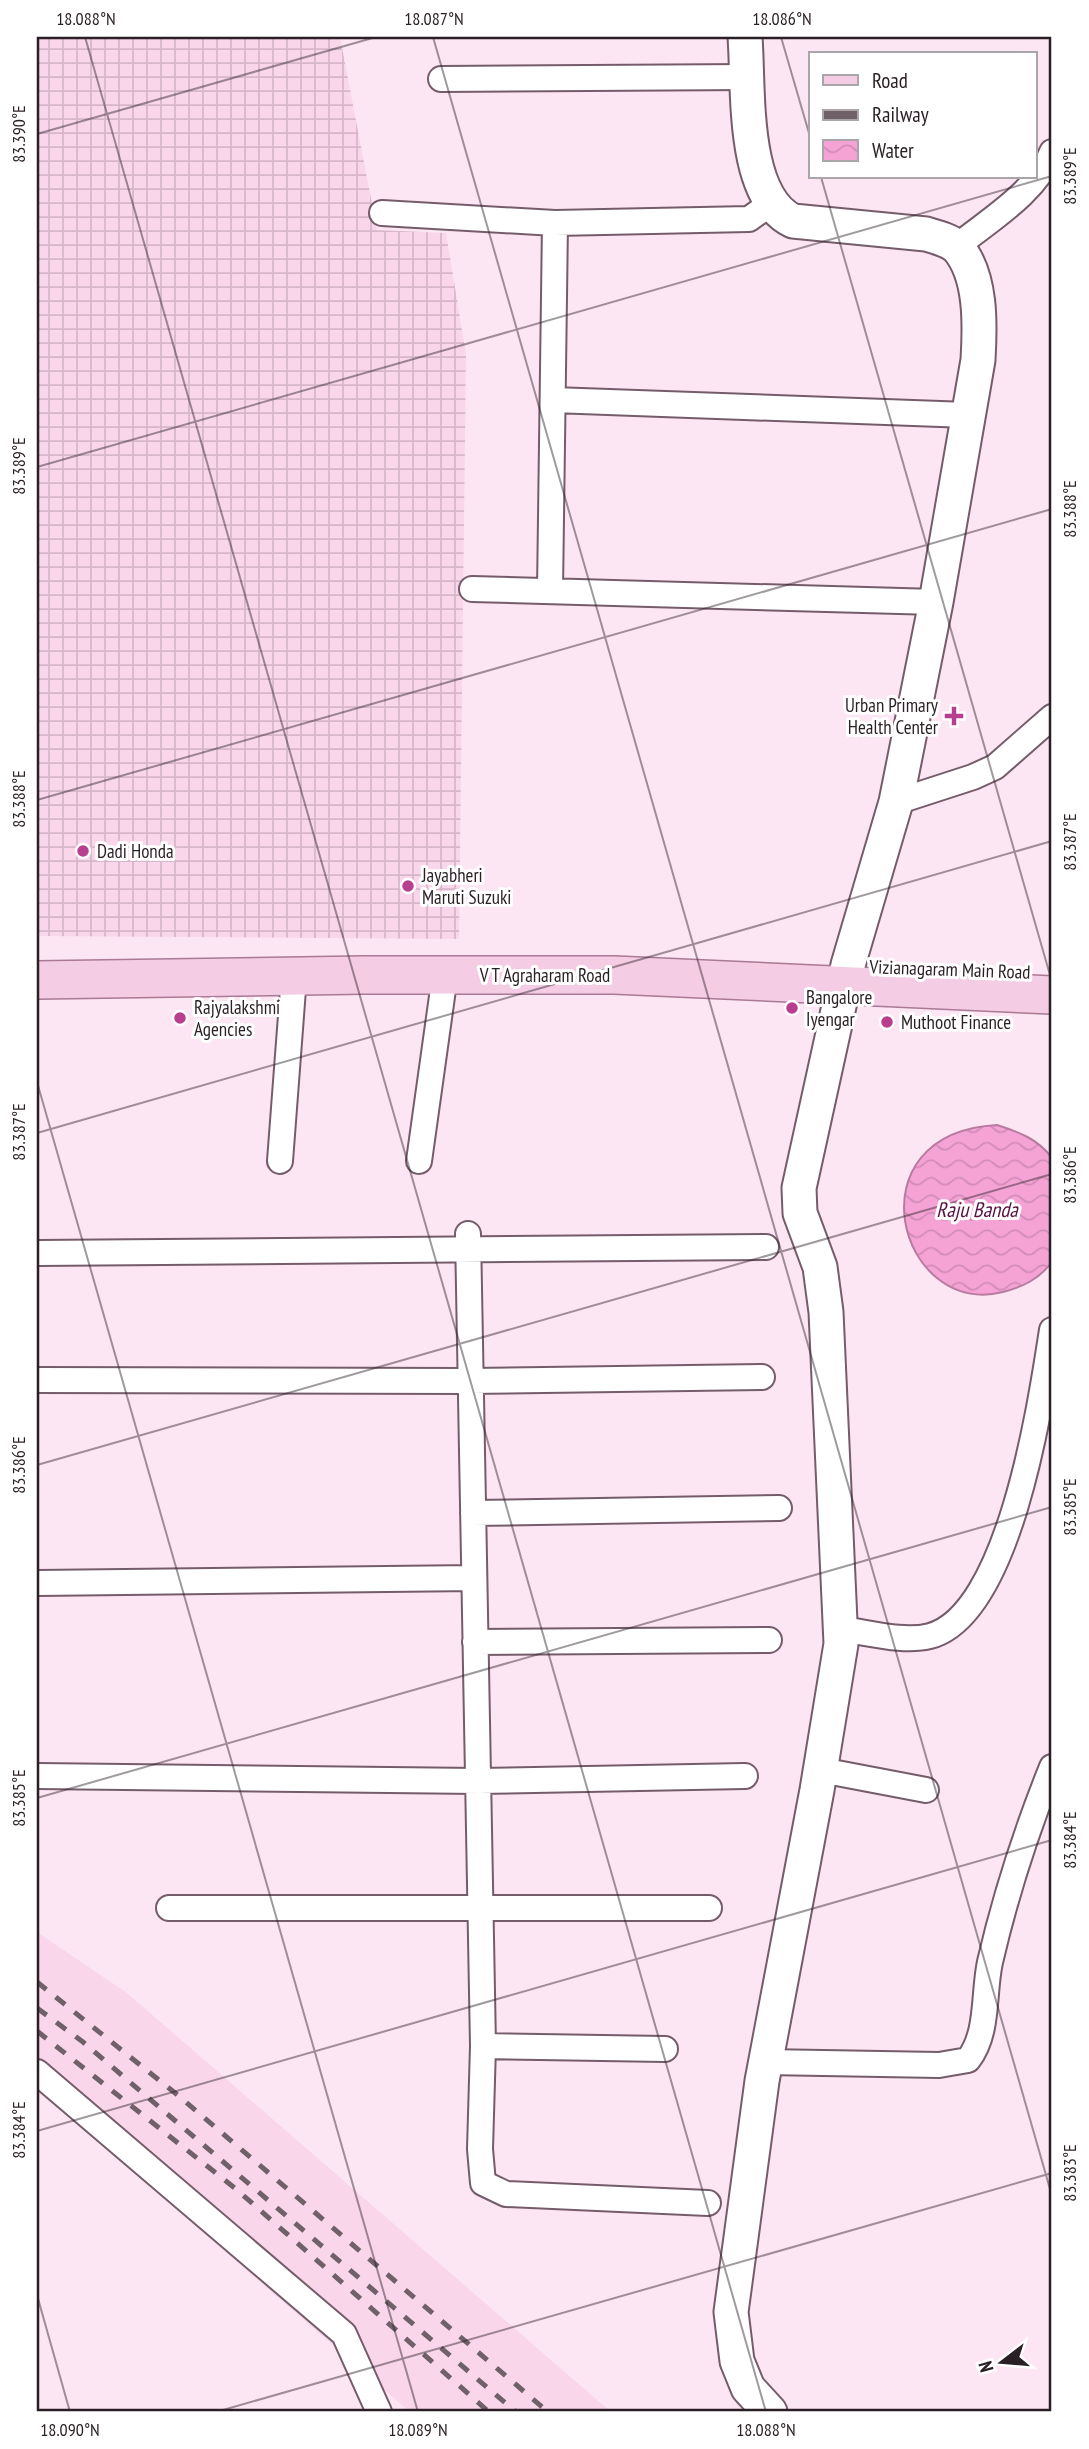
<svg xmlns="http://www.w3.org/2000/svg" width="1089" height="2449" font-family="'PT Sans Narrow',sans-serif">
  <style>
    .built { fill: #fad6eb }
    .industrial { fill: url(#industrial-grid) }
    .water { fill: url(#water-waves); stroke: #b87ba0; stroke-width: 2 }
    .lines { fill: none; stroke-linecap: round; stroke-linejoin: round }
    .street-casing { stroke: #755c6a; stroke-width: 28 }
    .secondary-casing { stroke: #755c6a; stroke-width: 37 }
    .primary-casing { stroke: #a97995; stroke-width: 40 }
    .street { stroke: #fff; stroke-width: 24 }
    .secondary { stroke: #fff; stroke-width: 33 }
    .primary { stroke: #f4cce4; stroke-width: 37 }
    .rail { stroke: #706169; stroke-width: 5; stroke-dasharray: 12 12; stroke-linecap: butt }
    .ticks { fill: none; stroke: #2a1f25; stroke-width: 2; stroke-opacity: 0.45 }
    .poi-dot { fill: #b83e90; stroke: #fff; stroke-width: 2.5 }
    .labels { text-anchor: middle; stroke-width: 6; stroke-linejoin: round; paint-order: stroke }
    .poi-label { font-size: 19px; fill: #2a1f25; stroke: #fff; text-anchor: start }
    .street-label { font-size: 19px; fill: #2a1f25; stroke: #fff }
    .water-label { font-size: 21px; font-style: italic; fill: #5a1344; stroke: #fff }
    .neatline { fill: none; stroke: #2a1f25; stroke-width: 2.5 }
    .ticks-label { font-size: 18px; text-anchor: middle; fill: #2a1f25 }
  </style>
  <defs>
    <pattern id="industrial-grid" width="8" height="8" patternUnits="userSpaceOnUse" patternTransform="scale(1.75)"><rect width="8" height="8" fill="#fad6eb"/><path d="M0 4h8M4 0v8" fill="none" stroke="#d6b7c9"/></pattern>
    <pattern id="water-waves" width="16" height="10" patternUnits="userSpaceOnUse" patternTransform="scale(1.75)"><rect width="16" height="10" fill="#f5a3d5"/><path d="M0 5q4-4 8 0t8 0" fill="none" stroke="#d28cb7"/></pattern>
  </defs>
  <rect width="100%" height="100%" fill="#fde6f3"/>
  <!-- built -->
  <path class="built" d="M37,1932L127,1993L611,2412H410L37,2088Z"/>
  <!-- industrial -->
  <path class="industrial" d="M37,37H340L377,230L446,233L466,354L459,939L37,936Z"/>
  <!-- water -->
  <path class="water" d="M997,1125C1019,1132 1038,1139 1052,1158V1262C1039,1279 1023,1287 1003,1292C898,1318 849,1133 997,1125Z"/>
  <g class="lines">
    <!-- street casing -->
    <g class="street-casing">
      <path id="street" d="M441,79L748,77
        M382,213L555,223L749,219L770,204
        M956,247C989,220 1036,193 1052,152
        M553,400L968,415
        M472,589L936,602
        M550,591L555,223
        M896,802L973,777L995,767L1052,717
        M280,1161L294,976
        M419,1161L445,975
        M468,1234L483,2046
        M37,1253L766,1247
        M37,1380L470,1381L762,1377
        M473,1513L779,1508
        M37,1583L474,1578
        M840,1629C867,1632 903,1643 930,1636C1010,1615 1041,1401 1052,1330
        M475,1642L769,1640
        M821,1770L926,1790
        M37,1776L478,1781L745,1776
        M169,1908H709
        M665,2049L483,2046L480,2149L483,2183L506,2194L708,2203
        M765,2062L939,2065L968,2060C989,2033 983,1994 990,1962C1005,1897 1027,1829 1052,1767
        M37,2072L344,2334L379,2412"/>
    </g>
    <!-- secondary casing -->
    <g class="secondary-casing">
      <path id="secondary" d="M745,37C749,89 741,196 793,221L926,234C936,237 949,240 957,247C982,275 980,326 978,360L936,602L896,802L848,965L799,1188L800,1213L820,1267L826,1312L841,1644L817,1790L762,2081L731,2312L737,2361L748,2388L770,2412"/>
    </g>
    <!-- primary casing -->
    <g class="primary-casing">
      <path id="primary" d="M37,980L364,975H614L1052,995"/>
    </g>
    <!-- street -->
    <use href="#street" class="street"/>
    <!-- secondary -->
    <use href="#secondary" class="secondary"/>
    <!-- primary -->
    <use href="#primary" class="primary"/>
    <!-- rail -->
    <path class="rail" d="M37,1982L180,2097L548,2412
      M37,2008L83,2042L516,2412
      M37,2031L236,2189L489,2412"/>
  </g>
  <!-- ticks -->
  <path class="ticks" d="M85,37L766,2412M433,37L1052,2196M781,37L811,140M37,134L376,37M821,177L1052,982M37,467L1052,176M37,800L1052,509M37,1082L418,2412M37,1133L1052,841M37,1465L1052,1174M37,1798L1052,1507M37,2131L1052,1840M37,2295L70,2412M216,2412L1052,2173"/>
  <!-- markers -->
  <g class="poi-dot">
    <path d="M950.5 705.5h7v7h7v7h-7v7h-7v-7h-7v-7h7z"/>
    <circle cx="83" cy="851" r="7"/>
    <circle cx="408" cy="886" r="7"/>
    <circle cx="792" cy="1008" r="7"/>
    <circle cx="180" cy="1018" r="7"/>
    <circle cx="887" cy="1022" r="7"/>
  </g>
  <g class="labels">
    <!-- poi labels -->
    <g class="poi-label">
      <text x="938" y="712" text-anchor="end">Urban Primary<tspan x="938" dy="22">Health Center</tspan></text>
      <text x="97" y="858">Dadi Honda</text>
      <text x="422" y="882">Jayabheri<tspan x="422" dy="22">Maruti Suzuki</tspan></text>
      <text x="806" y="1004">Bangalore<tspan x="806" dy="22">Iyengar</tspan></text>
      <text x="194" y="1014">Rajyalakshmi<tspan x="194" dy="22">Agencies</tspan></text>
      <text x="901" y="1029">Muthoot Finance</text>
    </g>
    <!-- street labels -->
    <g class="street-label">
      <text transform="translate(950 969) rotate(2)" y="7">Vizianagaram Main Road</text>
      <text x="545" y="982">V T Agraharam Road</text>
    </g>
    <!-- water labels -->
    <g class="water-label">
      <text x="977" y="1217">Raju Banda</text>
    </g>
  </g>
  <!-- border -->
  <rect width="1089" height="2449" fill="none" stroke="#ffffff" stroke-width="77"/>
  <!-- legend -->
  <rect x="809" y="52" width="228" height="126" fill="#ffffff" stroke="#aaa5a8" stroke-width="2"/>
  <rect x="823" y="75" width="35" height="10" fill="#f4cce4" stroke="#aaa5a8" stroke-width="2"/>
  <text x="872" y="88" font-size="21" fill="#2a1f25">Road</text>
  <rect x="823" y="110" width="35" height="10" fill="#706169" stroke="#aaa5a8" stroke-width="2"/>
  <text x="872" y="122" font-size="21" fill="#2a1f25">Railway</text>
  <rect x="823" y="140" width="35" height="21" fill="url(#water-waves)" stroke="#aaa5a8" stroke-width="2"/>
  <text x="872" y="158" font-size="21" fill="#2a1f25">Water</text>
  <!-- north arrow -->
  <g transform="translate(1002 2362) rotate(254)" stroke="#ffffff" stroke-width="5" paint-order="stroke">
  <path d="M0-5L12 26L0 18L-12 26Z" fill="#2a1f25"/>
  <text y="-10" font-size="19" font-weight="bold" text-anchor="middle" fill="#2a1f25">N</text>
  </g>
  <rect x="38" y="38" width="1012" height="2372" class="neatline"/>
  <g class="ticks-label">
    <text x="86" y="25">18.088°N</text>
    <text x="434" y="25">18.087°N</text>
    <text x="782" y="25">18.086°N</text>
    <text transform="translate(19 134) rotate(-90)" y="6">83.390°E</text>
    <text transform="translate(1070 176) rotate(-90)" y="6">83.389°E</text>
    <text transform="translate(19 466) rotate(-90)" y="6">83.389°E</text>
    <text transform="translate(1070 509) rotate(-90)" y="6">83.388°E</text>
    <text transform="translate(19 799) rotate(-90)" y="6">83.388°E</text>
    <text transform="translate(1070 842) rotate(-90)" y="6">83.387°E</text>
    <text transform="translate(19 1132) rotate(-90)" y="6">83.387°E</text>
    <text transform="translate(1070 1175) rotate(-90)" y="6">83.386°E</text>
    <text transform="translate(19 1465) rotate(-90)" y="6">83.386°E</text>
    <text transform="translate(1070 1507) rotate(-90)" y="6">83.385°E</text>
    <text transform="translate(19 1798) rotate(-90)" y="6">83.385°E</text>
    <text transform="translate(1070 1840) rotate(-90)" y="6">83.384°E</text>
    <text transform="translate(19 2130) rotate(-90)" y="6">83.384°E</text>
    <text transform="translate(1070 2173) rotate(-90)" y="6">83.383°E</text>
    <text x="70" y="2436">18.090°N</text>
    <text x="418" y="2436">18.089°N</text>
    <text x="766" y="2436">18.088°N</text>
  </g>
</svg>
